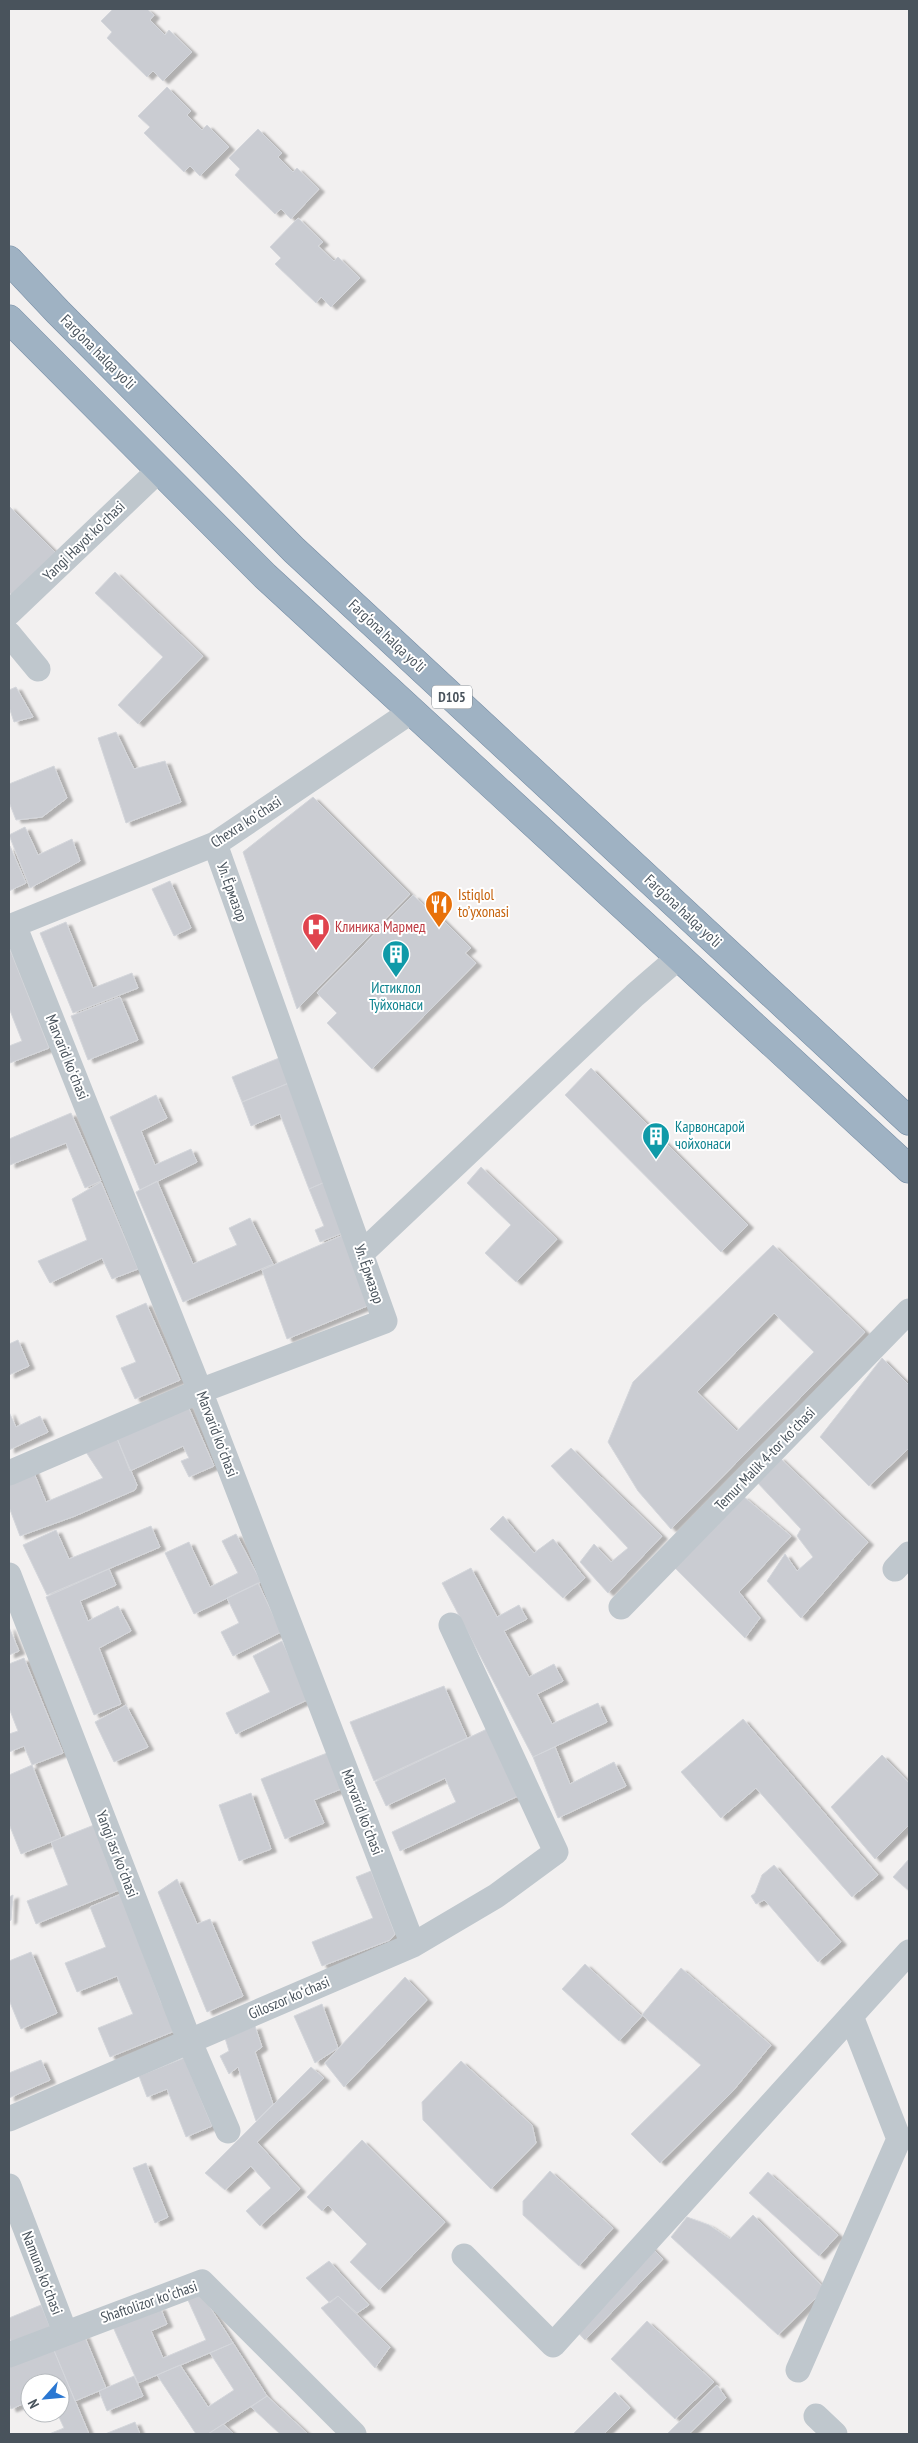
<svg xmlns="http://www.w3.org/2000/svg" width="918" height="2443" font-family="'PT Sans Narrow',sans-serif">
  <style>
    .building { fill: #caccd2; stroke: #d4d6db; fill-rule: evenodd; filter: url(#shadow) }
    .lines { fill: none; stroke-linecap: round; stroke-linejoin: round }
    .trunk-casing { stroke: #778ea6; stroke-width: 29 }
    .minor { stroke: #bfc7cd; stroke-width: 25 }
    .trunk { stroke: #9fb2c3; stroke-width: 28 }
    .labels { text-anchor: middle; stroke-width: 4; stroke-linejoin: round; paint-order: stroke }
    .shield { fill: #fff; stroke: #80878d; stroke-width: 1 }
    .shield-label { font-size: 14px; font-weight: bold; fill: #49535c }
    .street-label { font-size: 15px; fill: #49535c; stroke: #fff }
    .food-label { font-size: 15px; fill: #c56008; stroke: #fff; text-anchor: start }
    .health-label { font-size: 15px; fill: #be3a42; stroke: #fff; text-anchor: start }
    .culture-label { font-size: 15px; fill: #0d838f; stroke: #fff }
  </style>
  <defs>
    <filter id="shadow"><feDropShadow dx="5.5" dy="3" stdDeviation="1" flood-color="#0004"/></filter>
  </defs>
  <rect width="100%" height="100%" fill="#f2f0f0"/>
  <!-- building -->
  <path class="building" d="M113,9H147L154,15L150,20L165,35L169,30L192,52L163,81L153,71L147,77L107,38L112,32L101,21Z
    M167,87L191,111L187,115L202,130L207,125L229,147L200,176L190,166L184,172L144,133L150,127L138,116Z
    M258,129L282,153L278,157L293,172L297,168L319,189L291,219L281,209L275,214L235,175L240,169L229,158Z
    M298,218L323,242L318,246L334,261L338,257L360,278L331,307L321,297L316,303L275,264L281,258L270,247Z
    M9,506L56,553L13,596L9,592Z
    M115,572L203,656L138,724L118,705L163,657L95,593Z
    M16,687L33,717L14,722L9,707V690Z
    M116,732L134,769L165,761L181,802L126,823L98,738Z
    M54,766L67,798L42,817L16,820L9,802V784Z
    M313,797L410,894L297,1009L243,852Z
    M25,827L38,855L72,839L80,861L30,888L9,835Z
    M10,846L26,883L9,891V846Z
    M170,881L191,928L174,936L152,889Z
    M413,895L432,913L434,911L471,948L465,953L476,963L372,1069L327,1023L337,1013L317,993Z
    M66,922L93,988L132,973L138,988L73,1013L40,933Z
    M9,947L49,1048L10,1063L9,1046L22,1041L9,1008Z
    M120,997L138,1040L88,1060L71,1016Z
    M284,1056L294,1081L242,1102L232,1077Z
    M591,1068L748,1225L721,1252L565,1095Z
    M294,1081L325,1182L309,1189L280,1114L251,1126L242,1102Z
    M156,1095L167,1118L141,1131L155,1165L191,1149L197,1162L140,1190L110,1117Z
    M71,1113L101,1181L85,1188L66,1143L10,1165L9,1139Z
    M481,1167L557,1239L516,1282L485,1253L511,1225L467,1183Z
    M157,1181L193,1264L237,1245L229,1228L250,1218L273,1264L183,1302L136,1192Z
    M101,1182L138,1269L112,1279L102,1258L50,1283L38,1261L87,1240L72,1199Z
    M325,1182L345,1232L320,1242L315,1230L324,1226L309,1189Z
    M350,1232L372,1304L287,1339L262,1270Z
    M773,1245L865,1332L671,1529L638,1491L608,1442L633,1382ZM774,1313L814,1352L737,1431L697,1392Z
    M146,1303L180,1380L135,1399L121,1368L136,1362L116,1316Z
    M18,1340L29,1366L9,1375V1344Z
    M882,1358L909,1385V1448L869,1486L820,1437Z
    M187,1404L214,1466L189,1477L181,1461L189,1458L183,1446L130,1471L116,1436Z
    M9,1412L16,1427L40,1416L48,1432L9,1450Z
    M116,1436L137,1485L135,1490L75,1516L20,1536L9,1507V1477L32,1468L46,1502L103,1478L84,1449Z
    M571,1448L662,1536L608,1593L580,1562L594,1544L611,1562L628,1548L551,1466Z
    M779,1457L868,1542L801,1618L767,1581L785,1554L797,1571L813,1557L797,1536L801,1529L755,1480Z
    M743,1496L791,1536L739,1592L760,1618L745,1638L674,1567Z
    M503,1516L534,1553L553,1539L585,1578L563,1598L490,1529Z
    M151,1526L160,1547L47,1595L23,1545L56,1530L69,1559Z
    M236,1534L261,1582L194,1614L165,1553L189,1542L210,1587L238,1573L222,1541Z
    M471,1568L497,1617L519,1605L527,1619L504,1631L529,1677L554,1664L563,1681L537,1694L552,1724L598,1703L607,1722L533,1757L442,1583Z
    M109,1569L116,1585L80,1601L88,1621L118,1606L131,1631L99,1648L121,1704L94,1715L46,1597Z
    M258,1583L281,1632L233,1656L221,1632L239,1623L227,1598Z
    M9,1627L19,1651L9,1655Z
    M282,1641L309,1699L236,1734L226,1713L270,1692L253,1656Z
    M24,1658L63,1753L32,1765L24,1746L9,1752V1734L18,1731L9,1708V1664Z
    M444,1686L467,1738L374,1781L350,1722Z
    M126,1705L148,1747L114,1762L95,1722Z
    M743,1719L878,1875L852,1897L756,1788L721,1818L681,1772Z
    M487,1729L518,1796L400,1851L392,1832L456,1802L445,1778L386,1806L375,1782Z
    M555,1747L570,1784L614,1762L626,1786L558,1818L533,1757Z
    M327,1753L341,1789L314,1800L324,1823L285,1839L261,1779Z
    M882,1755L909,1783V1825L875,1859L831,1807Z
    M32,1765L61,1838L21,1854L9,1824V1775Z
    M251,1793L271,1849L239,1861L219,1805Z
    M94,1825L124,1888L36,1924L27,1901L68,1885L51,1842Z
    M909,1859V1891L893,1877Z
    M774,1865L841,1942L818,1962L769,1905L764,1900L756,1904L751,1896L755,1893L762,1875Z
    M371,1871L395,1934L390,1940L322,1966L312,1942L373,1918L356,1877Z
    M177,1879L197,1924L210,1919L243,1996L207,2012L158,1892Z
    M121,1894L161,2002L177,2030L110,2057L98,2028L133,2014L117,1976L77,1992L65,1963L106,1947L90,1907Z
    M13,1895L11,1920L9,1922V1897Z
    M31,1952L57,2013L21,2029L9,2000V1961Z
    M585,1964L642,2016L619,2041L562,1989Z
    M681,1968L771,2045L732,2092L660,2163L631,2134L701,2065L642,2015Z
    M405,1977L427,2000L344,2087L325,2063Z
    M322,2004L338,2048L315,2063L294,2016Z
    M255,2026L262,2047L255,2052L273,2104L256,2121L238,2067L229,2074L220,2056L229,2051L225,2038Z
    M184,2058L212,2126L186,2137L167,2089L147,2097L139,2076Z
    M41,2060L50,2080L9,2098V2073Z
    M461,2061L532,2125L536,2143L491,2189L423,2120L422,2102Z
    M311,2067L324,2078L257,2142L300,2189L260,2226L246,2211L271,2188L251,2166L225,2190L205,2173Z
    M362,2140L445,2222L379,2290L350,2262L367,2244L328,2205L322,2211L307,2197Z
    M146,2163L168,2217L155,2223L133,2168Z
    M550,2171L613,2228L579,2266L523,2215V2201Z
    M768,2172L838,2235L819,2256L749,2193Z
    M753,2215L825,2289L778,2335L671,2237L687,2217L709,2225L730,2239Z
    M649,2245L663,2259L585,2340L571,2325Z
    M329,2261L369,2305L357,2313L338,2296L330,2303L306,2278Z
    M199,2290L233,2343L138,2383L113,2327L160,2307L167,2324L151,2331L163,2358L206,2340L187,2298Z
    M338,2296L390,2347L375,2368L321,2308Z
    M41,2305L50,2327L11,2343L9,2336V2318Z
    M647,2321L714,2382L675,2419L611,2359Z
    M84,2335L106,2388L75,2401L53,2348Z
    M233,2343L267,2396L208,2434H196L157,2375L180,2365L208,2407L234,2390L210,2353Z
    M53,2348L89,2434H49L64,2428L57,2413H60V2383H30V2401L11,2409L9,2403V2367Z
    M134,2376L143,2396L107,2411L99,2391Z
    M717,2385L726,2398L689,2434H667Z
    M615,2392L630,2408L604,2434H573Z
    M267,2396L308,2434H280L251,2407Z
    M135,2422L140,2434H105Z
    M223,2424L234,2434H208Z"/>
  <g class="lines">
    <!-- trunk casing -->
    <g class="trunk-casing">
      <path id="trunk" d="M9,260L58,312L294,550L909,1121
        M9,319L265,576L909,1169"/>
    </g>
    <!-- minor -->
    <path class="minor" d="M9,613L159,470
      M9,634L38,669
      M14,925L200,1391L413,1945
      M9,927L215,844L412,711
      M362,1253L635,995L679,957
      M9,1473L200,1391L385,1321L215,844
      M895,1569L909,1554
      M9,1575L189,2040L228,2131
      M621,1607L909,1311
      M9,2119L413,1945L496,1896L556,1852L451,1625
      M9,2186L65,2332
      M464,2256L553,2345L909,1952
      M9,2355L202,2282L354,2434
      M798,2370L899,2139L851,2016
      M816,2416L835,2434"/>
    <!-- trunk -->
    <use href="#trunk" class="trunk"/>
  </g>
  <!-- icons -->
  <defs>
    <g id="restaurant-pin" transform="scale(1.4375)"><path d="M0 17L-7.5 6A9.5 9.5 0 1 1 7.5 6Z" fill="#e8710a" stroke="#fff"/><path d="M-5-6h1v4h1v-4h1v4h1v-4h1v5L-1.5 .5V6h-2V.5L-5-1ZM5-6V6H3V1.5H1.5Q1.5-4 5-6Z" fill="#fff"/></g>
    <g id="hospital-pin" transform="scale(1.4375)"><path d="M0 17L-7.5 6A9.5 9.5 0 1 1 7.5 6Z" fill="#e0444e" stroke="#fff"/><path d="M-5-5h3v3.5h4V-5h3V5h-3V1.5h-4V5h-3Z" fill="#fff"/></g>
    <g id="building-pin" transform="scale(1.4375)"><path d="M0 17L-7.5 6A9.5 9.5 0 1 1 7.5 6Z" fill="#0f9aa8" stroke="#fff"/><path d="M-4-6H4V6H1V3H-1V6H-4ZM-2.5-4.3h1.7v1.8h-1.7ZM.8-4.3h1.7v1.8H.8ZM-2.5-1h1.7V.8h-1.7ZM.8-1h1.7V.8H.8Z" fill="#fff"/></g>
  </defs>
  <g fill-rule="evenodd">
    <use href="#restaurant-pin" x="439" y="904"/>
    <use href="#hospital-pin" x="316" y="927"/>
    <use href="#building-pin" x="396" y="954"/>
    <use href="#building-pin" x="656" y="1136"/>
  </g>
  <g class="labels">
    <!-- shield labels -->
    <rect class="shield" x="432" y="685.5" width="40" height="23" rx="4"/>
    <g class="shield-label">
      <text x="452" y="702">D105</text>
    </g>
    <!-- street labels -->
    <g class="street-label">
      <text transform="translate(98 352) rotate(45)" y="5">Farg‘ona halqa yo‘li</text>
      <text transform="translate(84 541) rotate(-44)" y="5">Yangi Hayot koʻchasi</text>
      <text transform="translate(387 636) rotate(43)" y="5">Farg‘ona halqa yo‘li</text>
      <text transform="translate(246 822) rotate(-33)" y="5">Chexra koʻchasi</text>
      <text transform="translate(232 892) rotate(70)" y="5">Ул. Ёрмазор</text>
      <text transform="translate(683 911) rotate(43)" y="5">Farg‘ona halqa yo‘li</text>
      <text transform="translate(67 1057) rotate(68)" y="5">Marvarid koʻchasi</text>
      <text transform="translate(369 1274) rotate(71)" y="5">Ул. Ёрмазор</text>
      <text transform="translate(217 1434) rotate(69)" y="5">Marvarid koʻchasi</text>
      <text transform="translate(765 1459) rotate(-46)" y="5">Temur Malik 4-tor koʻchasi</text>
      <text transform="translate(362 1812) rotate(69)" y="5">Marvarid koʻchasi</text>
      <text transform="translate(117 1854) rotate(69)" y="5">Yangi asr koʻchasi</text>
      <text transform="translate(289 1998) rotate(-23)" y="5">Giloszor koʻchasi</text>
      <text transform="translate(42 2273) rotate(69)" y="5">Namuna koʻchasi</text>
      <text transform="translate(149 2302) rotate(-19)" y="5">Shaftolizor koʻchasi</text>
    </g>
    <!-- food labels -->
    <g class="food-label">
      <text x="458" y="900">Istiqlol<tspan x="458" dy="17">to’yxonasi</tspan></text>
    </g>
    <!-- health labels -->
    <g class="health-label">
      <text x="335" y="932">Клиника Мармед</text>
    </g>
    <!-- culture labels -->
    <g class="culture-label">
      <text x="396" y="993">Истиклол<tspan x="396" dy="17">Туйхонаси</tspan></text>
      <text x="675" y="1132" text-anchor="start">Карвонсарой<tspan x="675" dy="17">чойхонаси</tspan></text>
    </g>
  </g>
  <!-- border -->
  <rect width="918" height="2443" fill="none" stroke="#49535c" stroke-width="20"/>
  <!-- north arrow -->
  <g transform="translate(45 2398) rotate(243)"><circle r="24" fill="#ffffff" stroke="#b6babe"/>
  <path d="M0-4L9 19L0 12L-9 19Z" fill="#2a77d2"/>
  <text y="-8" font-size="14" font-weight="bold" text-anchor="middle" fill="#49535c">N</text>
  </g>
</svg>
